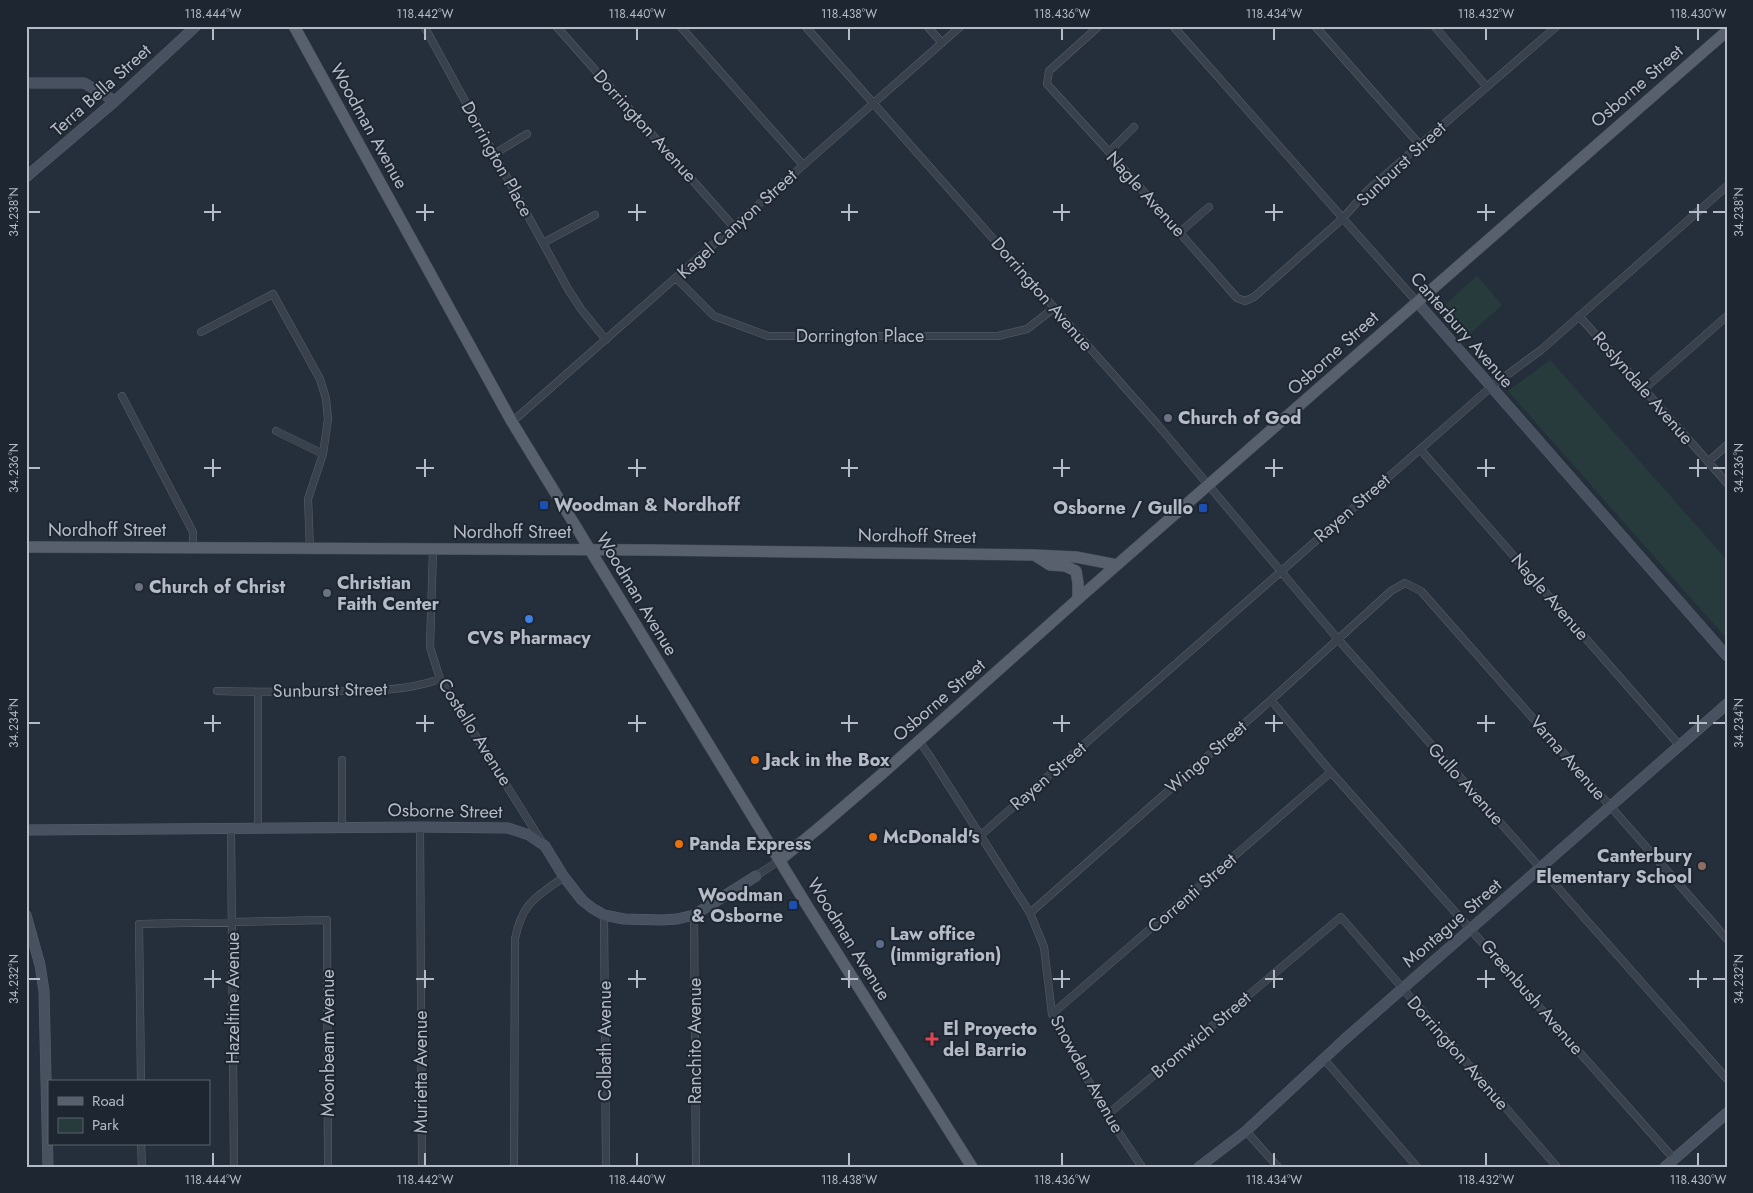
<svg xmlns="http://www.w3.org/2000/svg" width="1753" height="1193" font-family="Jost,sans-serif">
  <style>
    .green { fill: #273b3d }
    .lines { fill: none; stroke-linecap: round; stroke-linejoin: round }
    .street-casing { stroke: #575f6a; stroke-width: 8 }
    .secondary-casing { stroke: #575f6a; stroke-width: 11 }
    .primary-casing { stroke: #424a55; stroke-width: 12 }
    .street { stroke: #39414c; stroke-width: 7 }
    .secondary { stroke: #47515f; stroke-width: 10 }
    .primary { stroke: #57606c; stroke-width: 11 }
    .ticks { fill: none; stroke: #b5bcc8; stroke-width: 2 }
    .worship-dot { fill: #6b7280; stroke: #1e2631; stroke-width: 2 }
    .transit-dot { fill: #1a4fb4; stroke: #1e2631; stroke-width: 2 }
    .shop-dot { fill: #3f7fe0; stroke: #1e2631; stroke-width: 2 }
    .food-dot { fill: #e8710a; stroke: #1e2631; stroke-width: 2 }
    .education-dot { fill: #8d6e63; stroke: #1e2631; stroke-width: 2 }
    .service-dot { fill: #5c6f8a; stroke: #1e2631; stroke-width: 2 }
    .health-dot { fill: #e0444e; stroke: #1e2631; stroke-width: 2 }
    .labels { text-anchor: middle; stroke-width: 4; stroke-linejoin: round; paint-order: stroke }
    .street-label { font-size: 18px; fill: #b5bcc8; stroke: #1e2631 }
    .poi-label { font-size: 18px; font-weight: bold; fill: #b5bcc8; stroke: #1e2631; text-anchor: start }
    .neatline { fill: none; stroke: #b5bcc8; stroke-width: 2 }
    .ticks-label { font-size: 12px; text-anchor: middle; fill: #b5bcc8 }
  </style>
  <rect width="100%" height="100%" fill="#252f3c"/>
  <!-- green -->
  <path class="green" d="M1477,276L1502,305L1463,340L1438,311Z
    M1550,360L1727,560V639L1508,391Z"/>
  <g class="lines">
    <!-- street casing -->
    <g class="street-casing">
      <path id="street" d="M424,26L568,289L581,309L606,340
        M556,26L733,226
        M680,26L803,165
        M805,26L1157,424L1337,638L1727,1079
        M927,26L942,43
        M1099,26L1049,71L1047,84L1109,152L1237,298L1245,301L1254,297L1342,219L1369,189L1557,26
        M1173,26L1417,302
        M1315,26L1420,145
        M1434,26L1487,87
        M1109,152L1134,127
        M494,154L527,134
        M1180,232L1209,207
        M543,243L595,215
        M676,278L714,316L768,336H998L1027,329L1054,308
        M1579,316L1727,483
        M201,332L273,294L320,379L326,399L328,419L323,454L308,499L310,549
        M1644,389L1727,316
        M122,396L193,532V548
        M512,422L961,26
        M276,431L323,454
        M1420,449L1680,746
        M1708,462L1727,445
        M433,550L430,647L440,679L542,842
        M217,691C253,692 290,692 326,691C364,691 404,692 440,679
        M1271,700L1331,772L1674,1159
        M919,741L929,755L1030,913L1044,947L1052,1014L1107,1115L1142,1167
        M342,760V827
        M420,827L422,1167
        M258,828V692
        M231,829L234,1167
        M981,835L1491,387L1541,350L1727,186
        M756,876L780,860
        M1030,913L1271,700L1391,591L1405,583L1421,591L1727,939
        M604,915L606,1167
        M694,915L696,1167
        M1052,1014L1331,772
        M1324,1059L1417,1167
        M141,1082L139,924L327,920L328,1167
        M1107,1115L1341,917L1557,1167
        M1246,1131L1278,1167
        M141,1144L142,1167
        M514,1167L515,939C522,903 536,897 564,877"/>
    </g>
    <!-- secondary casing -->
    <g class="secondary-casing">
      <path id="secondary" d="M26,83H84L115,101
        M26,177L115,101L196,26
        M1417,302L1727,656
        M26,830L420,827L508,828L529,835L545,846L564,877L582,900L592,908L604,915L624,919L662,920L677,919L694,915L756,876
        M26,915L40,965L44,991L48,1167
        M1199,1167L1246,1131L1345,1039L1727,704
        M1665,1167L1727,1113"/>
    </g>
    <!-- primary casing -->
    <g class="primary-casing">
      <path id="primary" d="M294,26L512,422L806,904L972,1167
        M26,547L651,550L1034,555L1076,557L1117,565
        M1036,556L1050,565L1065,566L1076,571L1078,583V599
        M780,860L820,827L883,773L1078,599L1727,31"/>
    </g>
    <!-- street -->
    <use href="#street" class="street"/>
    <!-- secondary -->
    <use href="#secondary" class="secondary"/>
    <!-- primary -->
    <use href="#primary" class="primary"/>
  </g>
  <!-- ticks -->
  <path class="ticks" d="M213,28V40M425,28V40M637,28V40M849,28V40M1062,28V40M1274,28V40M1486,28V40M1698,28V40M213,204V221M425,204V221M637,204V221M849,204V221M1062,204V221M1274,204V221M1486,204V221M1698,204V221M28,212H40M204,212H221M416,212H434M628,212H646M841,212H858M1053,212H1070M1265,212H1283M1477,212H1495M1689,212H1707M1713,212H1726M213,459V477M425,459V477M637,459V477M849,459V477M1062,459V477M1274,459V477M1486,459V477M1698,459V477M28,468H40M204,468H221M416,468H434M628,468H646M841,468H858M1053,468H1070M1265,468H1283M1477,468H1495M1689,468H1707M1713,468H1726M213,715V732M425,715V732M637,715V732M849,715V732M1062,715V732M1274,715V732M1486,715V732M1698,715V732M28,723H40M204,723H221M416,723H434M628,723H646M841,723H858M1053,723H1070M1265,723H1283M1477,723H1495M1689,723H1707M1713,723H1726M213,970V988M425,970V988M637,970V988M849,970V988M1062,970V988M1274,970V988M1486,970V988M1698,970V988M28,979H40M204,979H221M416,979H434M628,979H646M841,979H858M1053,979H1070M1265,979H1283M1477,979H1495M1689,979H1707M1713,979H1726M213,1153V1166M425,1153V1166M637,1153V1166M849,1153V1166M1062,1153V1166M1274,1153V1166M1486,1153V1166M1698,1153V1166"/>
  <!-- markers -->
  <g class="worship-dot">
    <circle cx="1168" cy="418" r="5"/>
    <circle cx="139" cy="587" r="5"/>
    <circle cx="327" cy="593" r="5"/>
  </g>
  <g class="transit-dot">
    <rect x="539" y="500" width="10" height="10" rx="2.5"/>
    <rect x="1198" y="503" width="10" height="10" rx="2.5"/>
    <rect x="788" y="900" width="10" height="10" rx="2.5"/>
  </g>
  <circle class="shop-dot" cx="529" cy="619" r="5"/>
  <g class="food-dot">
    <circle cx="755" cy="760" r="5"/>
    <circle cx="873" cy="837" r="5"/>
    <circle cx="679" cy="844" r="5"/>
  </g>
  <circle class="education-dot" cx="1702" cy="866" r="5"/>
  <circle class="service-dot" cx="880" cy="944" r="5"/>
  <path class="health-dot" d="M929.5 1031.5h5v5h5v5h-5v5h-5v-5h-5v-5h5z"/>
  <g class="labels">
    <!-- street labels -->
    <g class="street-label">
      <text transform="translate(1637 86) rotate(-41)" y="6">Osborne Street</text>
      <text transform="translate(101 90) rotate(-42)" y="6">Terra Bella Street</text>
      <text transform="translate(369 126) rotate(61)" y="6">Woodman Avenue</text>
      <text transform="translate(645 126) rotate(48)" y="6">Dorrington Avenue</text>
      <text transform="translate(497 159) rotate(61)" y="6">Dorrington Place</text>
      <text transform="translate(1401 164) rotate(-43)" y="6">Sunburst Street</text>
      <text transform="translate(1146 194) rotate(48)" y="6">Nagle Avenue</text>
      <text transform="translate(737 224) rotate(-42)" y="6">Kagel Canyon Street</text>
      <text transform="translate(1042 294) rotate(49)" y="6">Dorrington Avenue</text>
      <text transform="translate(1462 330) rotate(49)" y="6">Canterbury Avenue</text>
      <text x="860" y="342">Dorrington Place</text>
      <text transform="translate(1333 353) rotate(-42)" y="6">Osborne Street</text>
      <text transform="translate(1643 388) rotate(49)" y="6">Roslyndale Avenue</text>
      <text transform="translate(1352 508) rotate(-41)" y="6">Rayen Street</text>
      <text x="107" y="536">Nordhoff Street</text>
      <text x="512" y="538">Nordhoff Street</text>
      <text transform="translate(917 536) rotate(1)" y="6">Nordhoff Street</text>
      <text transform="translate(637 594) rotate(59)" y="6">Woodman Avenue</text>
      <text transform="translate(1550 597) rotate(49)" y="6">Nagle Avenue</text>
      <text transform="translate(330 690) rotate(-1)" y="6">Sunburst Street</text>
      <text transform="translate(939 700) rotate(-41)" y="6">Osborne Street</text>
      <text transform="translate(475 732) rotate(58)" y="6">Costello Avenue</text>
      <text transform="translate(1206 757) rotate(-41)" y="6">Wingo Street</text>
      <text transform="translate(1568 758) rotate(49)" y="6">Varna Avenue</text>
      <text transform="translate(1048 776) rotate(-41)" y="6">Rayen Street</text>
      <text transform="translate(1466 784) rotate(48)" y="6">Gullo Avenue</text>
      <text transform="translate(445 811) rotate(1)" y="6">Osborne Street</text>
      <text transform="translate(1192 893) rotate(-41)" y="6">Correnti Street</text>
      <text transform="translate(1452 923) rotate(-41)" y="6">Montague Street</text>
      <text transform="translate(849 939) rotate(58)" y="6">Woodman Avenue</text>
      <text transform="translate(1532 997) rotate(49)" y="6">Greenbush Avenue</text>
      <text transform="translate(233 998) rotate(-90)" y="6">Hazeltine Avenue</text>
      <text transform="translate(1201 1035) rotate(-40)" y="6">Bromwich Street</text>
      <text transform="translate(605 1041) rotate(-90)" y="6">Colbath Avenue</text>
      <text transform="translate(695 1041) rotate(-90)" y="6">Ranchito Avenue</text>
      <text transform="translate(328 1043) rotate(-90)" y="6">Moonbeam Avenue</text>
      <text transform="translate(1458 1053) rotate(49)" y="6">Dorrington Avenue</text>
      <text transform="translate(421 1072) rotate(-90)" y="6">Murietta Avenue</text>
      <text transform="translate(1087 1074) rotate(61)" y="6">Snowden Avenue</text>
    </g>
    <!-- poi labels -->
    <g class="poi-label">
      <text x="1178" y="424">Church of God</text>
      <text x="554" y="511">Woodman &amp; Nordhoff</text>
      <text x="1193" y="514" text-anchor="end">Osborne / Gullo</text>
      <text x="337" y="589">Christian<tspan x="337" dy="21">Faith Center</tspan></text>
      <text x="149" y="593">Church of Christ</text>
      <text x="529" y="644" text-anchor="middle">CVS Pharmacy</text>
      <text x="765" y="766">Jack in the Box</text>
      <text x="883" y="843">McDonald's</text>
      <text x="689" y="850">Panda Express</text>
      <text x="1692" y="862" text-anchor="end">Canterbury<tspan x="1692" dy="21">Elementary School</tspan></text>
      <text x="783" y="901" text-anchor="end">Woodman<tspan x="783" dy="21">&amp; Osborne</tspan></text>
      <text x="890" y="940">Law office<tspan x="890" dy="21">(immigration)</tspan></text>
      <text x="943" y="1035">El Proyecto<tspan x="943" dy="21">del Barrio</tspan></text>
    </g>
  </g>
  <!-- border -->
  <rect width="1753" height="1193" fill="none" stroke="#1e2631" stroke-width="55"/>
  <!-- legend -->
  <rect x="48" y="1080" width="162" height="65" fill="#1e2631" stroke="#5a626d"/>
  <rect x="58" y="1097" width="25" height="8" fill="#57606c" stroke="#5a626d"/>
  <text x="92" y="1106" font-size="15" fill="#b5bcc8">Road</text>
  <rect x="58" y="1118" width="25" height="15" fill="#273b3d" stroke="#5a626d"/>
  <text x="92" y="1130" font-size="15" fill="#b5bcc8">Park</text>
  <rect x="28" y="28" width="1698" height="1138" class="neatline"/>
  <g class="ticks-label">
    <text x="213" y="18">118.444°W</text>
    <text x="425" y="18">118.442°W</text>
    <text x="637" y="18">118.440°W</text>
    <text x="849" y="18">118.438°W</text>
    <text x="1062" y="18">118.436°W</text>
    <text x="1274" y="18">118.434°W</text>
    <text x="1486" y="18">118.432°W</text>
    <text x="1698" y="18">118.430°W</text>
    <text transform="translate(14 212) rotate(-90)" y="4">34.238°N</text>
    <text transform="translate(1739 212) rotate(-90)" y="4">34.238°N</text>
    <text transform="translate(14 468) rotate(-90)" y="4">34.236°N</text>
    <text transform="translate(1739 468) rotate(-90)" y="4">34.236°N</text>
    <text transform="translate(14 723) rotate(-90)" y="4">34.234°N</text>
    <text transform="translate(1739 723) rotate(-90)" y="4">34.234°N</text>
    <text transform="translate(14 979) rotate(-90)" y="4">34.232°N</text>
    <text transform="translate(1739 979) rotate(-90)" y="4">34.232°N</text>
    <text x="213" y="1184">118.444°W</text>
    <text x="425" y="1184">118.442°W</text>
    <text x="637" y="1184">118.440°W</text>
    <text x="849" y="1184">118.438°W</text>
    <text x="1062" y="1184">118.436°W</text>
    <text x="1274" y="1184">118.434°W</text>
    <text x="1486" y="1184">118.432°W</text>
    <text x="1698" y="1184">118.430°W</text>
  </g>
</svg>
